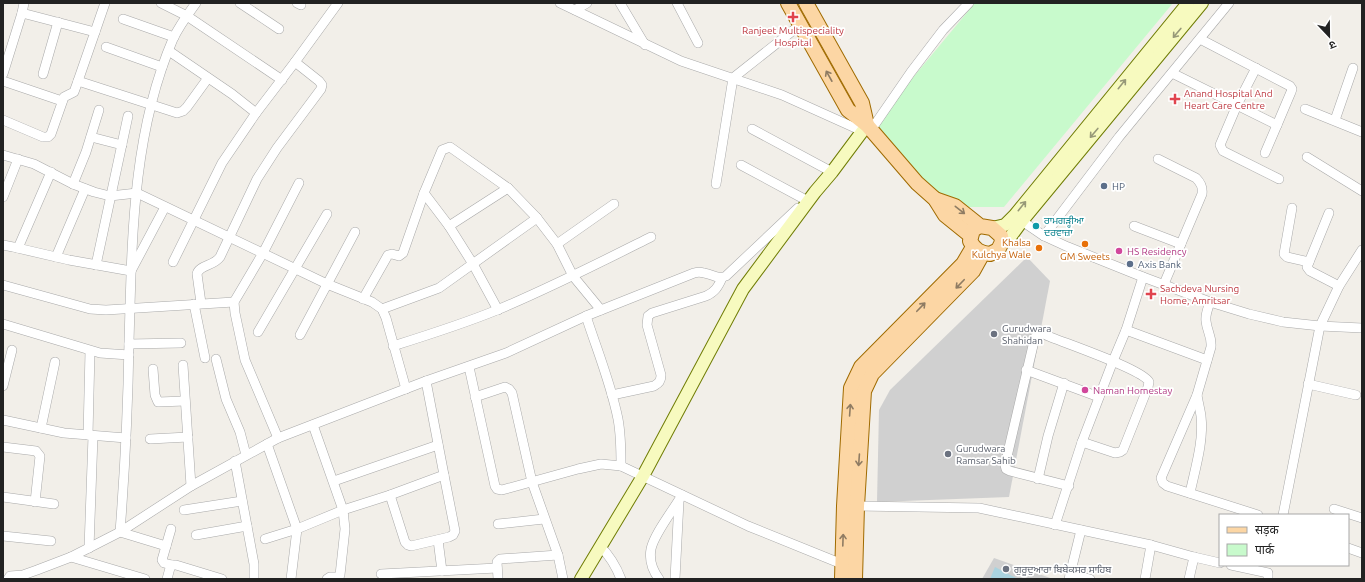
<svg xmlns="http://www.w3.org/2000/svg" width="1365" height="582" font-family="Ubuntu,'Noto Sans Devanagari','Noto Sans Gurmukhi',sans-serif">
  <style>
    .religious { fill: #d0d0d0 }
    .park { fill: #c8facc }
    .water { fill: #aad3df }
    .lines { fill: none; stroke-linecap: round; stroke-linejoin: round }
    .street-casing { stroke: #a9a9a9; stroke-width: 10 }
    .secondary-casing { stroke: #707d05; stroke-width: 14 }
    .primary-casing { stroke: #a06b00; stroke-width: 16 }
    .street { stroke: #fff; stroke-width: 9 }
    .secondary { stroke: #f7fabf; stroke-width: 12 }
    .primary { stroke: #fcd6a4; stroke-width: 14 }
    .oneway { stroke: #979978 }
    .oneway2 { stroke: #8f7c63 }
    .health-dot { fill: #e0444e; stroke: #fff; stroke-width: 1.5 }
    .service-dot { fill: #5c6f8a; stroke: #fff; stroke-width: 1.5 }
    .culture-dot { fill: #0f9aa8; stroke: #fff; stroke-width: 1.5 }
    .food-dot { fill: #e8710a; stroke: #fff; stroke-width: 1.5 }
    .hotel-dot { fill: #d1479c; stroke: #fff; stroke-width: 1.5 }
    .worship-dot { fill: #6b7280; stroke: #fff; stroke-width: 1.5 }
    .labels { text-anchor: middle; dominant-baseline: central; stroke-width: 3.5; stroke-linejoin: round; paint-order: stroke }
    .health-label { font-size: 10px; fill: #be3a42; stroke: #fff; text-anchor: start }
    .service-label { font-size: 10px; fill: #4e5e75; stroke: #fff; text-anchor: start }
    .culture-label { font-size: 10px; fill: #0d838f; stroke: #fff; text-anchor: start }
    .food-label { font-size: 10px; fill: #c56008; stroke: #fff; text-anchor: end }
    .hotel-label { font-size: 10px; fill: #b23c85; stroke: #fff; text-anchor: start }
    .worship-label { font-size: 10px; fill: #5b616d; stroke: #fff; text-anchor: start }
  </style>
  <rect width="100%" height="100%" fill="#f2efe9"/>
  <g class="religious">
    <polygon points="1027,257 1050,281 1009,497 877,502 879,410 890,390"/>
    <polygon points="994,558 1053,579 982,579"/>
  </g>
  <polygon class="park" points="975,3 1173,3 1004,207 955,207 919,184 875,123"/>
  <polygon class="water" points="995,567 1018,579 990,579"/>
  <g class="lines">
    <defs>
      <g id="street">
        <polyline points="161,3 187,16 282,80"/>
        <polyline points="240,3 279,29"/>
        <polyline points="297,3 301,5"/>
        <polyline points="560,3 681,61 782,95 862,131"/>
        <polyline points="620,3 645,45"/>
        <polyline points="677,3 698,43"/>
        <polyline points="575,10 587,3"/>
        <polyline points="22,13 24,3"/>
        <polyline points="123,19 174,37"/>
        <polyline points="95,32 105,3"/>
        <polyline points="106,47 162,67"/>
        <polyline points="169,51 232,94 256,113"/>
        <polyline points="1256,68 1237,105 1220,145 1223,151 1279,179"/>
        <polyline points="1172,73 1277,125 1291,92 1292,89 1290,86 1200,39"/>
        <polyline points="3,74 22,13 95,32 78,81 177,113 183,111 187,107 208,78"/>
        <polyline points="43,74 58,22"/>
        <polyline points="3,81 62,101"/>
        <polyline points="1305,109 1362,132"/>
        <polyline points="3,120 43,137 48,137 51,134 64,97 74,92 78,81"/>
        <polyline points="1335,120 1353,68"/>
        <polyline points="752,129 832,172"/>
        <polyline points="871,130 911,72 943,30 969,3"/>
        <polyline points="91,137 122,145"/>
        <polyline points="1265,153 1277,125"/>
        <polyline points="3,155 34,164 73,184 94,192 110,196 137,193 327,284 372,302 382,309 386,318 406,389"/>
        <polyline points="1307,157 1362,191"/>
        <path d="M 1158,159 L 1196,178 C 1201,183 1203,187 1202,194 L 1164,284"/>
        <polyline points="741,165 806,200"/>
        <polyline points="73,184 86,152 99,110"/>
        <polyline points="716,184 733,78 800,25"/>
        <polyline points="3,197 18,159"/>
        <polyline points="1292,208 1284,254 1287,257 1309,262"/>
        <polyline points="1329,213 1307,267 1310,271 1339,286"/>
        <polyline points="1022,221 1044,236 1068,247 1143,277 1210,302 1249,314 1283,322 1320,326 1362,328"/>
        <polyline points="449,226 508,188"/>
        <polyline points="1134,226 1181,244"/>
        <polyline points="1044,236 1119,137 1229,3"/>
        <polyline points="557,244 614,204"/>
        <polyline points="3,245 13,247 69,260 131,271 165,207"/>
        <polyline points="18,248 51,172"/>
        <polyline points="56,257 85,189"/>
        <polyline points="173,262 222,163 256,113 295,62"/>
        <polyline points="96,265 128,116"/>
        <polyline points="3,285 90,309 106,310 234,302"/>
        <polyline points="363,299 388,255 392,254 399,256 403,253 424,193"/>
        <path d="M 1210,302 C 1208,308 1205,315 1206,321 C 1207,332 1212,336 1211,347 L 1197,395 L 1161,478 L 1163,483 L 1167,486 L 1258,515"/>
        <path d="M 201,303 L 197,274 C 199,265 214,266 220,257 L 257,179 L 277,148 L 321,89 L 322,85 L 319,81 L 295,62 L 338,3"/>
        <polyline points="194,304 205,358"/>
        <polyline points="382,309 439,288 537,218 557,244 573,276 601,310"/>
        <polyline points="498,310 473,264 449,226 424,193 442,150 450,147 508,188 537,218"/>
        <path d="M 586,316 C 597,350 611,384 618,419 C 621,435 621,450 621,466"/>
        <polyline points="3,324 100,353 129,355"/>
        <polyline points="1126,330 1207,360"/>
        <polyline points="258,332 327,214"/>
        <polyline points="300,335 355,232"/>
        <polyline points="129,344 181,343"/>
        <path d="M 393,346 C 428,335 463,324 497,310 C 550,288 601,262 651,237"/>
        <polyline points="216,359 226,399 240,432 246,455"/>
        <polyline points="183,365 191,486"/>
        <polyline points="469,367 495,486 497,489 502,490 578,469 601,464 621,466 748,526 842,564"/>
        <polyline points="153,369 155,395 158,402 185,401"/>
        <polyline points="1026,370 1099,397"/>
        <polyline points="1308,384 1356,395"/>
        <polyline points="3,386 12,350"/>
        <path d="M 612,395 L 654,386 C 659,383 661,381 661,375 L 647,325 L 648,316 L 652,313 L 706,296 C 715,292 718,287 722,278"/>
        <polyline points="475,397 505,387 509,389 512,393 532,482 558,555 563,579"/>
        <polyline points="3,420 64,433 126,438"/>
        <polyline points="313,425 343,510 345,529 340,575 339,577 330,577 327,579"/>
        <polyline points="41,428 55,362"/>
        <polyline points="88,435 90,351"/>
        <polyline points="278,438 245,360 235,313 234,302 263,253 299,183"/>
        <polyline points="150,439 188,437"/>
        <polyline points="3,447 36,451 40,456 35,502"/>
        <polyline points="235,461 254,564 254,579"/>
        <polyline points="1038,479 1048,436 1064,383"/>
        <polyline points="334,481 438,445"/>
        <path d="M 1069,486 L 1010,471 L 1006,469 L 1005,465 L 1035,337 L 1039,334 L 1043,334 C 1061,342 1143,369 1149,382 L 1148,387 L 1123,450 L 1120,452 L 1115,453 L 1082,442"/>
        <path d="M 1190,493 C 1195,469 1204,441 1201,416 C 1200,409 1198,402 1197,395"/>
        <polyline points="390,495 405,542 408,545 411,546 449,537 453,535 455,531 444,475"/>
        <polyline points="3,497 54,504"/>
        <polyline points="857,506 979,508 1151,545 1194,557 1220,563"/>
        <polyline points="1334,509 1362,518"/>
        <polyline points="184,510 242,501"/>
        <polyline points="1283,515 1320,326 1339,286 1362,250"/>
        <polyline points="498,524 544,519"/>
        <polyline points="1055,525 1082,442 1113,361 1126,330 1143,277"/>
        <polyline points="171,529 162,560 164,563 172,565"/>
        <polyline points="196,535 247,526"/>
        <polyline points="3,536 51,541"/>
        <polyline points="265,539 297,529 267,444"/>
        <polyline points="438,540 442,571"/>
        <path d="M 166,546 L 120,532 C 125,468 128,405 129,342 C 132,240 132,134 173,39 C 179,26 188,14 196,3"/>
        <path d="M 600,546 C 610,556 616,566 621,579"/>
        <polyline points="89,548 93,436"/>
        <polyline points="1348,548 1362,553"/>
        <polyline points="71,557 145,579"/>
        <polyline points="1231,565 1268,573 1268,579"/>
        <polyline points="381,574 497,568"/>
        <polyline points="1070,574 1090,579"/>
        <path d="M 8,579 L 10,576 L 23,575 L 37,570 L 71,557 L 120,532 L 191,486 L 278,438 L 426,381 L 506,353 L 586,316 L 694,273 C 697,272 701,272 704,273 C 713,274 717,280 726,276 L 798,208"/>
        <polyline points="167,579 170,568 172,565 176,565 222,579"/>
        <polyline points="291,579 297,529 343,510 390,495 444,475 426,381"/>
        <polyline points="498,579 497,562 500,559 558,555"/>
        <path d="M 659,579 C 653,571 649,560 651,549 C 654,534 674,509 682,495"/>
        <polyline points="675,579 679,501"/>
        <polyline points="1069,579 1081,530"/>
        <polyline points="1145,579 1151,545"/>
        <polyline points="1189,579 1194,557"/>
      </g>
      <g id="secondary">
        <polyline points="992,228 1005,225 1015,215 1188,3"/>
        <polyline points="1002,242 1011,236 1022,221 1202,3"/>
        <polyline points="581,579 643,476 743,289 815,192 832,172 867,125"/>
      </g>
      <g id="primary">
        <polyline points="788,3 848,110 867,125 917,183 935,199 945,215 971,236"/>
        <polyline points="806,3 862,103 867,125"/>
        <path d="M 935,199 L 955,206 L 980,226 L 992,228 L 1001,236 L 1002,242 L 998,250 L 990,254 C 980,253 975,250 970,241 L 973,230 L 980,226"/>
        <polyline points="842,579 844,506 851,388 861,367 963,264 973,247"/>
        <polyline points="855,579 857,506 864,391 872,374 973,271 983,253"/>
      </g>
    </defs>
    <use href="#street" class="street-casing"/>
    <use href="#secondary" class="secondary-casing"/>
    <use href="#primary" class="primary-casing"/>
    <use href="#street" class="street"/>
    <use href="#secondary" class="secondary"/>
    <use href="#primary" class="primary"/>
  </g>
  <defs><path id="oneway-shaft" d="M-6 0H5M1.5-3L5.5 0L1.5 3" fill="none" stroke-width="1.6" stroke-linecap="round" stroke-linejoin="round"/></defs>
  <g class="oneway">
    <use href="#oneway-shaft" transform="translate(1177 33) rotate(130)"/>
    <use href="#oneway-shaft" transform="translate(1122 84) rotate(-51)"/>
    <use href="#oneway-shaft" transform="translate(1094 133) rotate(130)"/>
    <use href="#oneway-shaft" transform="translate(1022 206) rotate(-51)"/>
  </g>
  <g class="oneway2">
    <use href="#oneway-shaft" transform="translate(829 76) rotate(-119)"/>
    <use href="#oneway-shaft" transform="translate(960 210) rotate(38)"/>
    <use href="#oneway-shaft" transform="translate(960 284) rotate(134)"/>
    <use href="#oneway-shaft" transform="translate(921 307) rotate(-46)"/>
    <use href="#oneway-shaft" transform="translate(850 410) rotate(-86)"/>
    <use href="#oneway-shaft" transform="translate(859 460) rotate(94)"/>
    <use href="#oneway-shaft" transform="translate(843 540) rotate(-88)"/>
  </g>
  <g class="health-dot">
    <path d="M791 11h4v4h4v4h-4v4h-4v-4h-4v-4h4z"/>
    <path d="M1173 93h4v4h4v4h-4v4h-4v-4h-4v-4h4z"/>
    <path d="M1149 288h4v4h4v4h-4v4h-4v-4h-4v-4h4z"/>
  </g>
  <g class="service-dot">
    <circle cx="1104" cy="186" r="4"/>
    <circle cx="1130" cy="264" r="4"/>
  </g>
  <circle class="culture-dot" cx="1036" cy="226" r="4"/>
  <g class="food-dot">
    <circle cx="1085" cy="244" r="4"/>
    <circle cx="1039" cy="248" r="4"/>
  </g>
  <g class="hotel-dot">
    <circle cx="1119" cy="251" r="4"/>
    <circle cx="1085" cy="390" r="4"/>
  </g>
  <g class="worship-dot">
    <circle cx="994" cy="334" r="4"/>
    <circle cx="948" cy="454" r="4"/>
    <circle cx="1006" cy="569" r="4"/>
  </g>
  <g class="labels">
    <g class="health-label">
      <text x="793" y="30" text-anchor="middle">Ranjeet Multispeciality<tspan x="793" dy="12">Hospital</tspan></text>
      <text x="1184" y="93">Anand Hospital And<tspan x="1184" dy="12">Heart Care Centre</tspan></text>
      <text x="1160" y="288">Sachdeva Nursing<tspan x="1160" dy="12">Home, Amritsar</tspan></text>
    </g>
    <g class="service-label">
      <text x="1112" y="186">HP</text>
      <text x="1138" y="264">Axis Bank</text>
    </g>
    <g class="culture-label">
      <text x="1044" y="220">ਰਾਮਗੜ੍ਹੀਆ<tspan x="1044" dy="12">ਦਰਵਾਜ਼ਾ</tspan></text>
    </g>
    <g class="food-label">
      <text x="1031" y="242">Khalsa<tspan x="1031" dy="12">Kulchya Wale</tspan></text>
      <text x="1085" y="256" text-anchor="middle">GM Sweets</text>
    </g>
    <g class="hotel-label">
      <text x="1127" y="251">HS Residency</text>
      <text x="1093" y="390">Naman Homestay</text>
    </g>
    <g class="worship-label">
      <text x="1002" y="328">Gurudwara<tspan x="1002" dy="12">Shahidan</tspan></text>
      <text x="956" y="448">Gurudwara<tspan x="956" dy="12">Ramsar Sahib</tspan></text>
      <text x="1014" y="569">ਗੁਰੂਦੁਆਰਾ ਬਿਬੇਕਸਰ ਸਾਹਿਬ</text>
    </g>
  </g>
  <rect width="1365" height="582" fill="none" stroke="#222222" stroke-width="8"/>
  <rect x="1219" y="514" width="130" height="52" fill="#ffffff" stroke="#a7a7a7"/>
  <rect x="1227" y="527" width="20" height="6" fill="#fcd6a4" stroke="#a7a7a7"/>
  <text x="1255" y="534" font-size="12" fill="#222222">सड़क</text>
  <rect x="1227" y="544" width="20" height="12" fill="#c8facc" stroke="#a7a7a7"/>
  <text x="1255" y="554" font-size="12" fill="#222222">पार्क</text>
  <g transform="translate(1329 36) rotate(158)" stroke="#ffffff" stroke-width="3" paint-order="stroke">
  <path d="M0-3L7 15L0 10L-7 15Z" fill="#222222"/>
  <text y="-6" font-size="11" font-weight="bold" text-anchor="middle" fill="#222222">उ</text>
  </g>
</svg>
